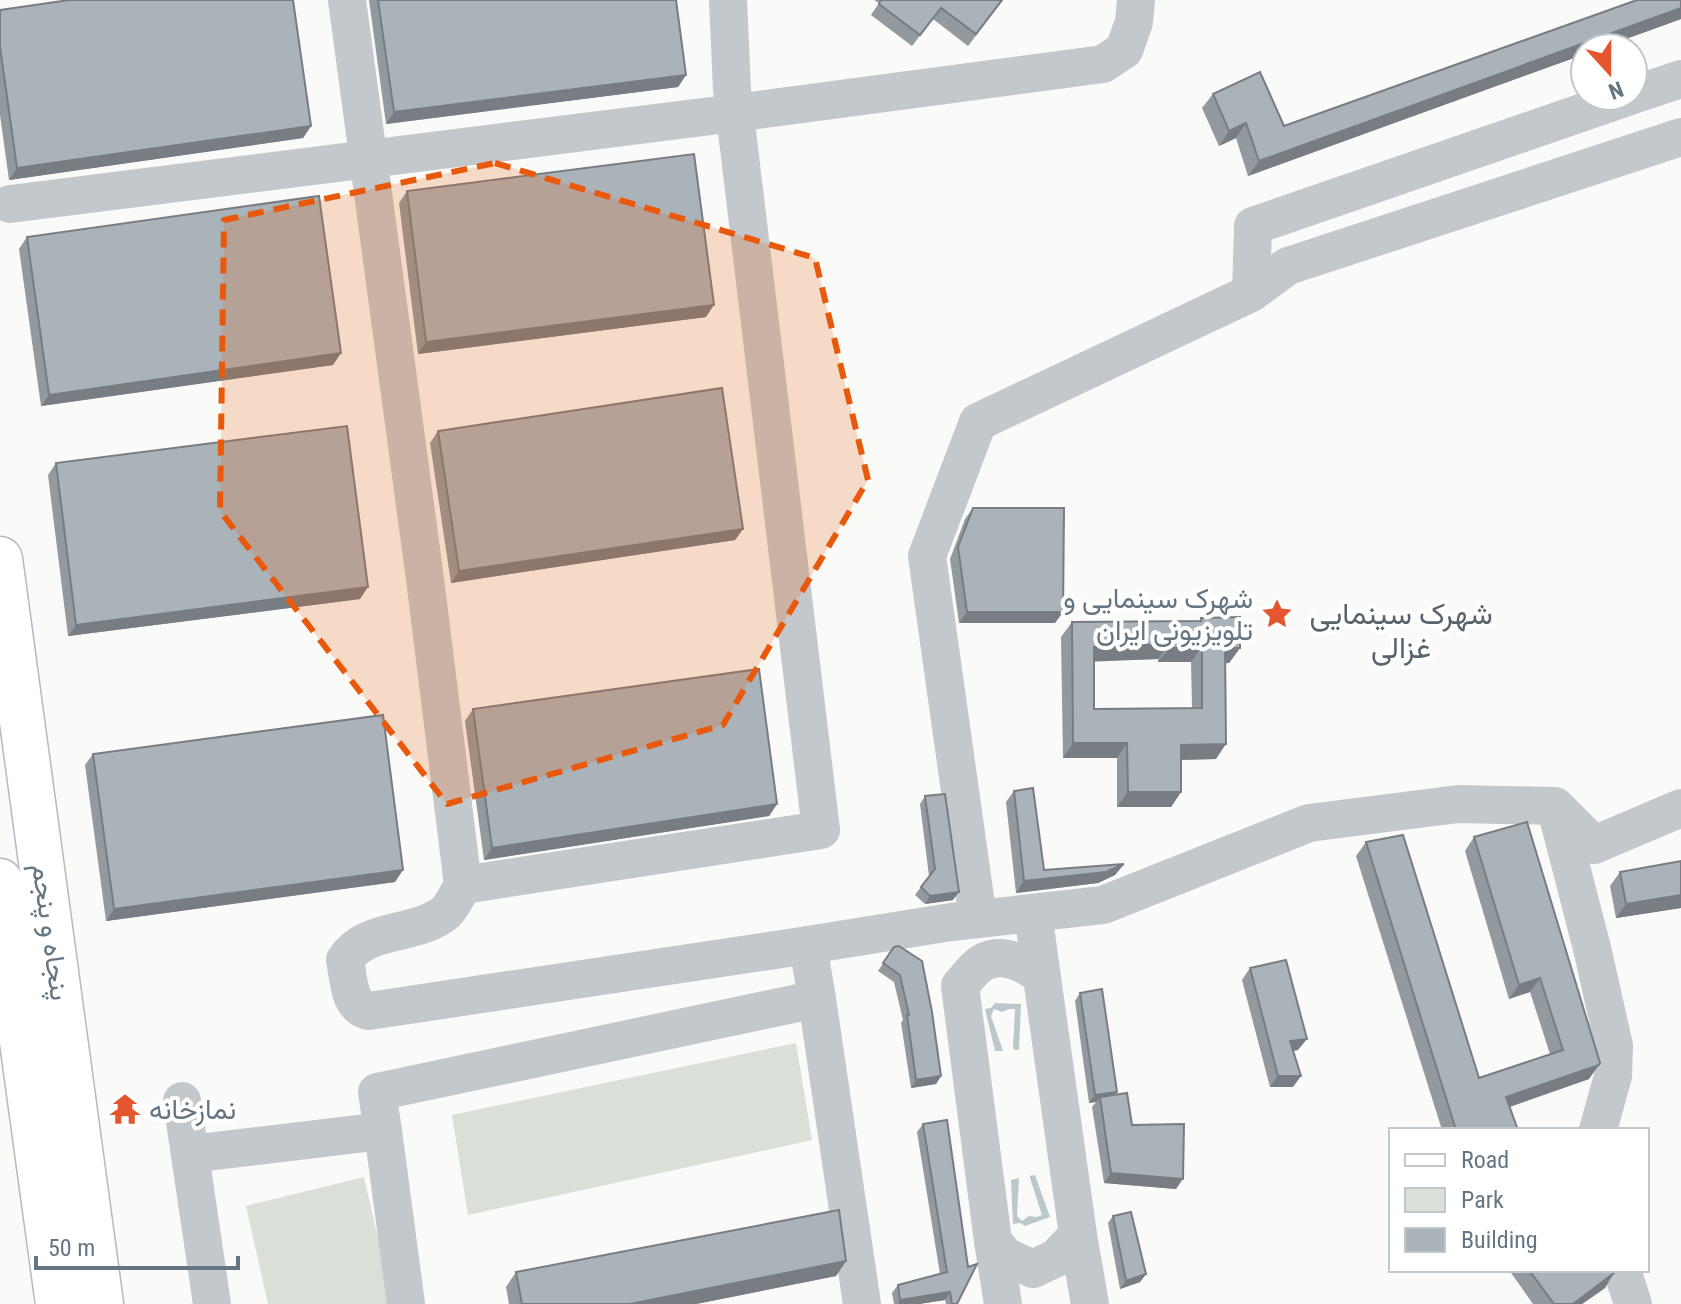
<svg xmlns="http://www.w3.org/2000/svg" width="1681" height="1304" font-family="'Roboto Condensed',Vazirmatn,sans-serif">
  <style>
    .green { fill: #dadfd7 }
    .water { fill: #bbc7cb }
    .lines { fill: none; stroke-linecap: round; stroke-linejoin: round }
    .major-casing { stroke: #b5babe; stroke-width: 47 }
    .minor { stroke: #c3c8cc; stroke-width: 38 }
    .major { stroke: #fff; stroke-width: 44 }
    .wall { fill: #929a9f; fill-rule: evenodd }
    .shaded-wall { fill: #777d82 }
    .building { fill: #aab3b9; stroke: #777d82; stroke-width: 2; fill-rule: evenodd }
    .marked { fill: #e8590c; fill-opacity: 0.2; stroke: #e8590c; stroke-width: 6; stroke-dasharray: 16 10; stroke-linejoin: round }
    .labels { text-anchor: middle; dominant-baseline: central; stroke-width: 8; stroke-linejoin: round; paint-order: stroke }
    .poi-label { font-size: 28px; fill: #657683; stroke: #fff; text-anchor: end }
    .street-label { font-size: 28px; fill: #657683; stroke: #fff }
    .neighbourhood-label { font-size: 30px; fill: #57646e; stroke: #fff }
  </style>
  <rect width="100%" height="100%" fill="#fafaf8"/>
  <g class="green">
    <polygon points="796,1043 812,1140 468,1215 452,1115"/>
    <polygon points="364,1177 393,1304 268,1304 246,1206"/>
  </g>
  <g class="water">
    <polygon points="995,1003 1021,1004 1019,1050 1015,1050 1013,1048 1015,1009 1009,1009 1002,1012 994,1009 991,1016 1003,1051 995,1051 985,1009 991,1008"/>
    <polygon points="1035,1175 1050,1217 1025,1226 1020,1223 1013,1224 1011,1180 1019,1178 1017,1216 1022,1221 1029,1216 1037,1217 1042,1215 1030,1178 1030,1176"/>
  </g>
  <g class="lines">
    <defs>
      <g id="major">
        <polyline points="0,559 101,1304"/>
        <polyline points="0,881 58,1304"/>
      </g>
    </defs>
    <use href="#major" class="major-casing"/>
    <g class="minor">
      <polyline points="347,0 425,579 463,885 821,830 732,90 728,0"/>
      <polyline points="1633,95 1681,79"/>
      <polyline points="10,204 735,113 1103,64 1124,50 1134,22 1136,0"/>
      <polyline points="1251,293 1253,226 1630,96"/>
      <polyline points="1556,809 1592,948 1614,1046 1613,1076 1598,1130"/>
      <path d="M 463,885 C 458,893 453,905 446,912 C 417,937 366,926 345,960 C 349,979 348,1007 369,1011 L 808,945"/>
      <path d="M 1033,913 L 1078,1235 L 1056,1258 L 1033,1269 L 1005,1256 L 993,1241 L 960,986 C 965,980 971,972 977,967 C 997,949 1023,962 1042,976"/>
      <polyline points="978,919 927,556 978,422 1251,293 1288,266 1681,137"/>
      <polyline points="817,999 808,945 951,922 1103,905 1309,823 1458,804 1555,806 1594,845 1681,808"/>
      <polyline points="182,1101 212,1304"/>
      <polyline points="383,1131 377,1092 817,999 862,1304"/>
      <polyline points="190,1154 383,1131 406,1304"/>
      <polyline points="1078,1235 1090,1304"/>
      <polyline points="993,1241 1003,1304"/>
      <polyline points="1622,1270 1633,1304"/>
    </g>
    <use href="#major" class="major"/>
  </g>
  <g class="wall">
    <polygon points="369,0 676,0 686,75 678,87 386,124"/>
    <polygon points="874,0 1003,0 968,46 933,19 912,46 871,15 879,3"/>
    <polygon points="1681,0 1681,19 1601,48 1585,48 1585,54 1248,176 1236,138 1219,146 1202,108 1213,94 1284,126"/>
    <polygon points="0,10 311,126 303,138 9,180 0,115"/>
    <polygon points="407,191 706,317 418,354 399,203"/>
    <polygon points="27,237 333,365 41,406 19,249"/>
    <polygon points="438,431 743,529 735,540 451,583 430,443"/>
    <polygon points="56,463 360,599 68,636 48,475"/>
    <polygon points="973,508 1063,612 1055,623 959,623 950,559 965,519"/>
    <path d="M 1201,618 L 1240,648 L 1229,663 L 1225,663 L 1216,759 L 1181,760 L 1181,792 L 1171,807 L 1117,807 L 1117,758 L 1063,758 L 1061,637 L 1072,622 L 1199,621 ZM 1158,659 L 1158,662 L 1191,662 L 1192,708 L 1094,709 L 1094,661 Z"/>
    <polygon points="473,709 777,804 769,816 484,860 465,721"/>
    <polygon points="93,754 395,882 106,921 85,765"/>
    <polygon points="1014,791 1044,870 1124,864 1115,875 1098,883 1016,893 1006,802"/>
    <polygon points="925,796 953,900 925,904 915,895 929,876 920,804"/>
    <polygon points="1474,837 1589,1079 1510,1107 1518,1130 1442,1130 1356,856 1366,842 1479,1078 1550,1054 1530,992 1509,999 1465,851"/>
    <polygon points="1681,861 1681,908 1616,918 1610,886 1620,872"/>
    <polygon points="894,947 941,1076 936,1084 911,1088 901,1023 903,1020 894,982 878,971"/>
    <polygon points="1250,968 1298,1050 1293,1051 1293,1087 1270,1087 1242,980"/>
    <polygon points="1080,993 1115,1095 1132,1125 1176,1189 1104,1183 1092,1107 1096,1102 1089,1103 1075,1001"/>
    <polygon points="923,1124 957,1304 946,1304 945,1300 919,1304 894,1304 892,1293 898,1285 940,1274 917,1132"/>
    <polygon points="1113,1216 1146,1274 1140,1282 1120,1289 1108,1223"/>
    <polygon points="846,1261 836,1276 696,1304 509,1304 506,1287 516,1272"/>
    <polygon points="1509,1270 1613,1270 1605,1288 1582,1304 1533,1304"/>
  </g>
  <g class="shaded-wall">
    <polygon points="1681,8 1681,19 1601,48 1585,48 1585,54 1248,176 1259,161"/>
    <polygon points="686,75 678,87 386,124 394,112"/>
    <polygon points="1246,123 1236,138 1219,146 1229,131"/>
    <polygon points="311,126 303,138 9,180 17,168"/>
    <polygon points="714,305 706,317 418,354 426,342"/>
    <polygon points="341,353 333,365 41,406 49,395"/>
    <polygon points="743,529 735,540 451,583 459,571"/>
    <polygon points="368,587 360,599 68,636 76,625"/>
    <polygon points="967,612 1063,612 1055,623 959,623"/>
    <polygon points="1169,644 1158,659 1083,662 1094,647"/>
    <polygon points="1202,647 1191,662 1158,662 1169,648"/>
    <polygon points="1225,648 1240,648 1229,663 1215,663"/>
    <polygon points="1073,743 1127,743 1117,758 1063,758"/>
    <polygon points="1226,744 1216,759 1170,760 1181,745"/>
    <polygon points="1128,792 1181,792 1171,807 1117,807"/>
    <polygon points="777,804 769,816 484,860 492,848"/>
    <polygon points="1124,864 1115,875 1098,883 1016,893 1024,881"/>
    <polygon points="403,870 395,882 106,921 114,909"/>
    <polygon points="959,892 953,900 925,904 930,896"/>
    <polygon points="1681,895 1681,908 1616,918 1626,904"/>
    <polygon points="1540,978 1530,992 1509,999 1519,985"/>
    <polygon points="1307,1039 1298,1050 1282,1052 1290,1041"/>
    <polygon points="1599,1065 1589,1079 1497,1111 1506,1097"/>
    <polygon points="941,1076 936,1084 911,1088 916,1080"/>
    <polygon points="1278,1076 1301,1076 1293,1087 1270,1087"/>
    <polygon points="1117,1092 1111,1100 1100,1097 1096,1102 1089,1103 1095,1095"/>
    <polygon points="1111,1173 1183,1179 1176,1189 1104,1183"/>
    <polygon points="846,1261 836,1276 696,1304 630,1304"/>
    <polygon points="1614,1273 1605,1288 1582,1304 1573,1304"/>
    <polygon points="1146,1274 1140,1282 1120,1289 1126,1281"/>
    <polygon points="950,1292 945,1300 919,1304 898,1304 900,1300"/>
  </g>
  <g class="building">
    <polygon points="69,0 293,0 311,126 17,168 0,47 0,10"/>
    <polygon points="378,0 676,0 686,75 394,112"/>
    <polygon points="881,0 1002,0 976,34 941,8 920,35 879,4"/>
    <polygon points="1637,0 1681,0 1681,8 1259,161 1246,123 1229,131 1213,94 1260,72 1284,126"/>
    <polygon points="694,154 714,305 426,342 407,191"/>
    <polygon points="319,196 341,353 49,395 27,237"/>
    <polygon points="722,388 743,529 459,571 438,431"/>
    <polygon points="347,426 368,587 76,625 56,463"/>
    <polygon points="973,508 1064,508 1063,612 967,612 958,547"/>
    <path d="M 1240,617 L 1240,648 L 1225,648 L 1226,744 L 1181,745 L 1181,792 L 1128,792 L 1127,743 L 1073,743 L 1072,622 L 1201,621 L 1201,618 ZM 1169,644 L 1169,648 L 1202,647 L 1202,708 L 1094,709 L 1094,647 Z"/>
    <polygon points="759,669 777,804 492,848 473,709"/>
    <polygon points="383,715 403,870 114,909 93,754"/>
    <polygon points="1033,788 1044,870 1124,864 1106,872 1024,881 1014,791"/>
    <polygon points="945,794 959,892 930,896 921,887 935,869 925,796"/>
    <polygon points="1527,822 1600,1063 1599,1065 1506,1097 1518,1130 1455,1130 1456,1130 1366,842 1403,835 1479,1078 1563,1050 1540,978 1519,985 1474,837"/>
    <polygon points="1681,861 1681,895 1626,904 1620,872"/>
    <polygon points="899,946 922,961 932,1012 941,1076 916,1080 907,1015 909,1015 900,975 883,963 894,947"/>
    <polygon points="1286,960 1307,1039 1290,1041 1301,1076 1278,1076 1250,968"/>
    <polygon points="1102,989 1117,1092 1095,1095 1080,993"/>
    <polygon points="1127,1093 1132,1125 1184,1124 1183,1179 1111,1173 1100,1097"/>
    <polygon points="947,1120 968,1267 977,1264 957,1304 952,1304 950,1292 900,1300 898,1285 947,1272 923,1124"/>
    <polygon points="839,1210 846,1261 630,1304 522,1304 516,1272"/>
    <polygon points="1131,1212 1146,1274 1126,1281 1113,1216"/>
    <polygon points="1529,1270 1613,1270 1614,1273 1573,1304 1554,1304"/>
  </g>
  <path class="marked" d="M 495,163 L 815,258 L 868,480 L 723,725 L 447,804 L 220,511 L 224,220 Z"/>
  <defs>
    <symbol id="sight-bare" viewBox="-9 -9 18 18"><path d="M0-6L1.8-2.2L6-1.7L2.9 1.2L3.7 5.4L0 3.3L-3.7 5.4L-2.9 1.2L-6-1.7L-1.8-2.2Z" fill="#e4572e" stroke="#fff" stroke-width="2.5" paint-order="stroke"/></symbol>
    <symbol id="temple-bare" viewBox="-9 -9 18 18"><path d="M0-6L5-2H3V0L6.5 2.5H4V6H1.5V3h-3V6H-4V2.5H-6.5L-3 0V-2H-5Z" fill="#e4572e" stroke="#fff" stroke-width="2.5" paint-order="stroke"/></symbol>
  </defs>
  <g fill-rule="evenodd">
    <use href="#sight-bare" x="1255" y="592" width="44" height="44"/>
    <use href="#temple-bare" x="103" y="1087" width="44" height="44"/>
  </g>
  <g class="labels">
    <g class="poi-label">
      <text x="1253" y="598">شهرک سینمایی و<tspan x="1253" dy="32">تلویزیونی ایران</tspan></text>
      <text x="149" y="1109" text-anchor="start">نمازخانه</text>
    </g>
    <g class="street-label">
      <text transform="translate(51 932) rotate(82)">پنجاه و پنجم</text>
    </g>
    <g class="neighbourhood-label">
      <text x="1401" y="613">شهرک سینمایی<tspan x="1401" dy="34">غزالی</tspan></text>
    </g>
  </g>
  <rect x="1389" y="1128" width="260" height="144" fill="#ffffff" stroke="#c1c8cd" stroke-width="2"/>
  <rect x="1405" y="1154" width="40" height="12" fill="#ffffff" stroke="#c1c8cd" stroke-width="2"/>
  <text x="1461" y="1168" font-size="24" fill="#657683">Road</text>
  <rect x="1405" y="1188" width="40" height="24" fill="#dadfd7" stroke="#c1c8cd" stroke-width="2"/>
  <text x="1461" y="1208" font-size="24" fill="#657683">Park</text>
  <rect x="1405" y="1228" width="40" height="24" fill="#aab3b9" stroke="#c1c8cd" stroke-width="2"/>
  <text x="1461" y="1248" font-size="24" fill="#657683">Building</text>
  <g transform="translate(1609 72) rotate(159)"><circle r="38" fill="#ffffff" stroke="#c1c8cd" stroke-width="2"/>
  <path d="M0-6L14 30L0 20L-14 30Z" fill="#e4572e"/>
  <text y="-12" font-size="22" font-weight="bold" text-anchor="middle" fill="#657683">N</text>
  </g>
  <path d="M36 1256v12h202v-12" fill="none" stroke="#657683" stroke-width="4"/>
  <text x="48" y="1256" font-size="24" fill="#657683" stroke="#ffffff" stroke-width="6" paint-order="stroke">50 m</text>
</svg>
